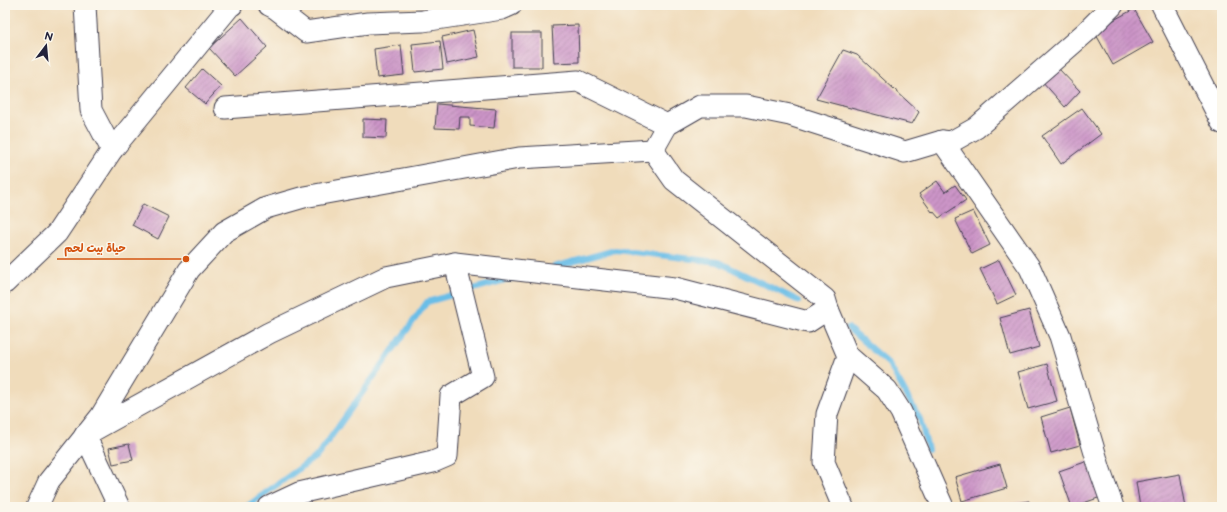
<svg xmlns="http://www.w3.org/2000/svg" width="1227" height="512" font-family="'Balsamiq Sans','Playpen Sans Arabic',sans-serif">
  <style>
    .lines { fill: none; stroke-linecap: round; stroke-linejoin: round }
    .stream { stroke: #6bbee7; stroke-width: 6 }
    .building { fill: url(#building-hatch) }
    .minor-casing { stroke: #413e4e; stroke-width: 23 }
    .minor { stroke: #fff; stroke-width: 21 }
    .leader { fill: none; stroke: #d45411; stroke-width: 1.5 }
    .callout-dot { fill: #d45411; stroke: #fbf7ec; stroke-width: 1.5 }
    .callout-label { font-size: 11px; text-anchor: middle; font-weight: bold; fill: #d45411; stroke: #fbf7ec; stroke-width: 3; stroke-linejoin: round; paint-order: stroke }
  </style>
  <defs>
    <pattern id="building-hatch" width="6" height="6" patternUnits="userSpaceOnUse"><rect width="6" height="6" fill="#cc94c7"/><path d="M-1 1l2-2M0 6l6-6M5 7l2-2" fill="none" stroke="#a578a3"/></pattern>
  </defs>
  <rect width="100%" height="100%" fill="#fbf7ec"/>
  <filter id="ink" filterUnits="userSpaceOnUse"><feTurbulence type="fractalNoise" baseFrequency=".025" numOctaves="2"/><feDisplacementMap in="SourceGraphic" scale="8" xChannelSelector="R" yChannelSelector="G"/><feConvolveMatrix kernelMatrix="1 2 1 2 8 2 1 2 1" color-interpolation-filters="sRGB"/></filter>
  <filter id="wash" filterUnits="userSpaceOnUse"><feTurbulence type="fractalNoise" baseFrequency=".012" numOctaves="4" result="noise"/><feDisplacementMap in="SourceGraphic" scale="16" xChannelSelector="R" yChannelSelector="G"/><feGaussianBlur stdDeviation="0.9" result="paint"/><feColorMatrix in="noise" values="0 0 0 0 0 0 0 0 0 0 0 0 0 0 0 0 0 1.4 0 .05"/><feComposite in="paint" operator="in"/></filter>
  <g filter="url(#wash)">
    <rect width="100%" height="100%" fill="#f0dcbb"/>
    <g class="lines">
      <g class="stream">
        <polyline points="554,267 615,250 718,262 799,301"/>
        <polyline points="848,328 889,364 920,419 928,449"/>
        <polyline points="246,507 318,455 427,302 516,277"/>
      </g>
    </g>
    <g id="blocks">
      <g class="building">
        <polygon points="1134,9 1153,42 1113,65 1094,31"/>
        <polygon points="242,18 267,47 235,76 209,48"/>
        <polygon points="578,25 579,62 554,63 552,26"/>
        <polygon points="473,30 479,57 447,64 442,37"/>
        <rect x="512" y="33" width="30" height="34"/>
        <polygon points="440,41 443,69 415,72 412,44"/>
        <polygon points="401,45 404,75 377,78 374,49"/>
        <polygon points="843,50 857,55 919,112 912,124 816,99"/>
        <polygon points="1057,67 1080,91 1065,107 1042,81"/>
        <polygon points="202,69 221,86 205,104 186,88"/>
        <polygon points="437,104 496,109 494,128 470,126 470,117 460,117 459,129 435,128"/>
        <polygon points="1082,108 1101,134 1061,164 1042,136"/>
        <polygon points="363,119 387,120 386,138 363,137"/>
        <polygon points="937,181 945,192 955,185 966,200 939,218 933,211 932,212 919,194"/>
        <polygon points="143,204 169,217 158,239 132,225"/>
        <polygon points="973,211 990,245 972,254 955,219"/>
        <polygon points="999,260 1016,295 997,304 980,269"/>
        <polygon points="1029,310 1039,347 1010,355 1000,318"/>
        <polygon points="1047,364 1057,401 1028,409 1018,372"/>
        <polygon points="1070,408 1080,445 1051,453 1041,417"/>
        <polygon points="129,444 133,460 113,464 109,448"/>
        <polygon points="1088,461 1101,497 1072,507 1059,471"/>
        <polygon points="1000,464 1007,488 962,501 955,477"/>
        <polygon points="1180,474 1186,507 1140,507 1136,482"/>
        <polygon points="1029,501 1031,507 997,507 997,506"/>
      </g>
    </g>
  </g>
  <g filter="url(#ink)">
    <use href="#blocks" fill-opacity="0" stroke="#413e4e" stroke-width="1"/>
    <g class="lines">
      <defs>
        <g id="minor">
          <polyline points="85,5 91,110 112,150"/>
          <polyline points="269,5 275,8 306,32 368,23 423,21 502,9 511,5"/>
          <polyline points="1162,5 1222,123"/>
          <polyline points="225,108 578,81 667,125"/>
          <polyline points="942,141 1030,268 1060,336 1100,470 1113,507"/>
          <polyline points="653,150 667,125 700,106 746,106 790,115 905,152 942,141 951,142 976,128 1086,32 1113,5"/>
          <polyline points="653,150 674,180 825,299 828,309 848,356 827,414 824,462 843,507"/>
          <polyline points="5,283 57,233 112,150 230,6 232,5"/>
          <polyline points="848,356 887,390 901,412 943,507"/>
          <polyline points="37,507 49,481 101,416 189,270 224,232 266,208 304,197 519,158 653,150"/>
          <polyline points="119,507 85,435 269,333 386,277 455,263 675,288 808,322 828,309"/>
          <polyline points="269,507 299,493 433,462 447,456 451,396 483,377 455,263"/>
        </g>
      </defs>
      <use href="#minor" class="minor-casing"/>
      <use href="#minor" class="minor"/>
    </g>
  </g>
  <path class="leader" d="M186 259L134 259H57"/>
  <circle class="callout-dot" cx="186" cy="259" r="4"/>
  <g class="callout-label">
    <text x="95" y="252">حياة بيت لحم</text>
  </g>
  <rect width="1227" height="512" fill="none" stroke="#fbf7ec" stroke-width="20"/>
  <g transform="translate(46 46) rotate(16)" stroke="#fbf7ec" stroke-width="3" paint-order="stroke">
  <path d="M0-3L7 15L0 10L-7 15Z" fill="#22223b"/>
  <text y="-6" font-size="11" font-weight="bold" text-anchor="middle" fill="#22223b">N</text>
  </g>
</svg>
